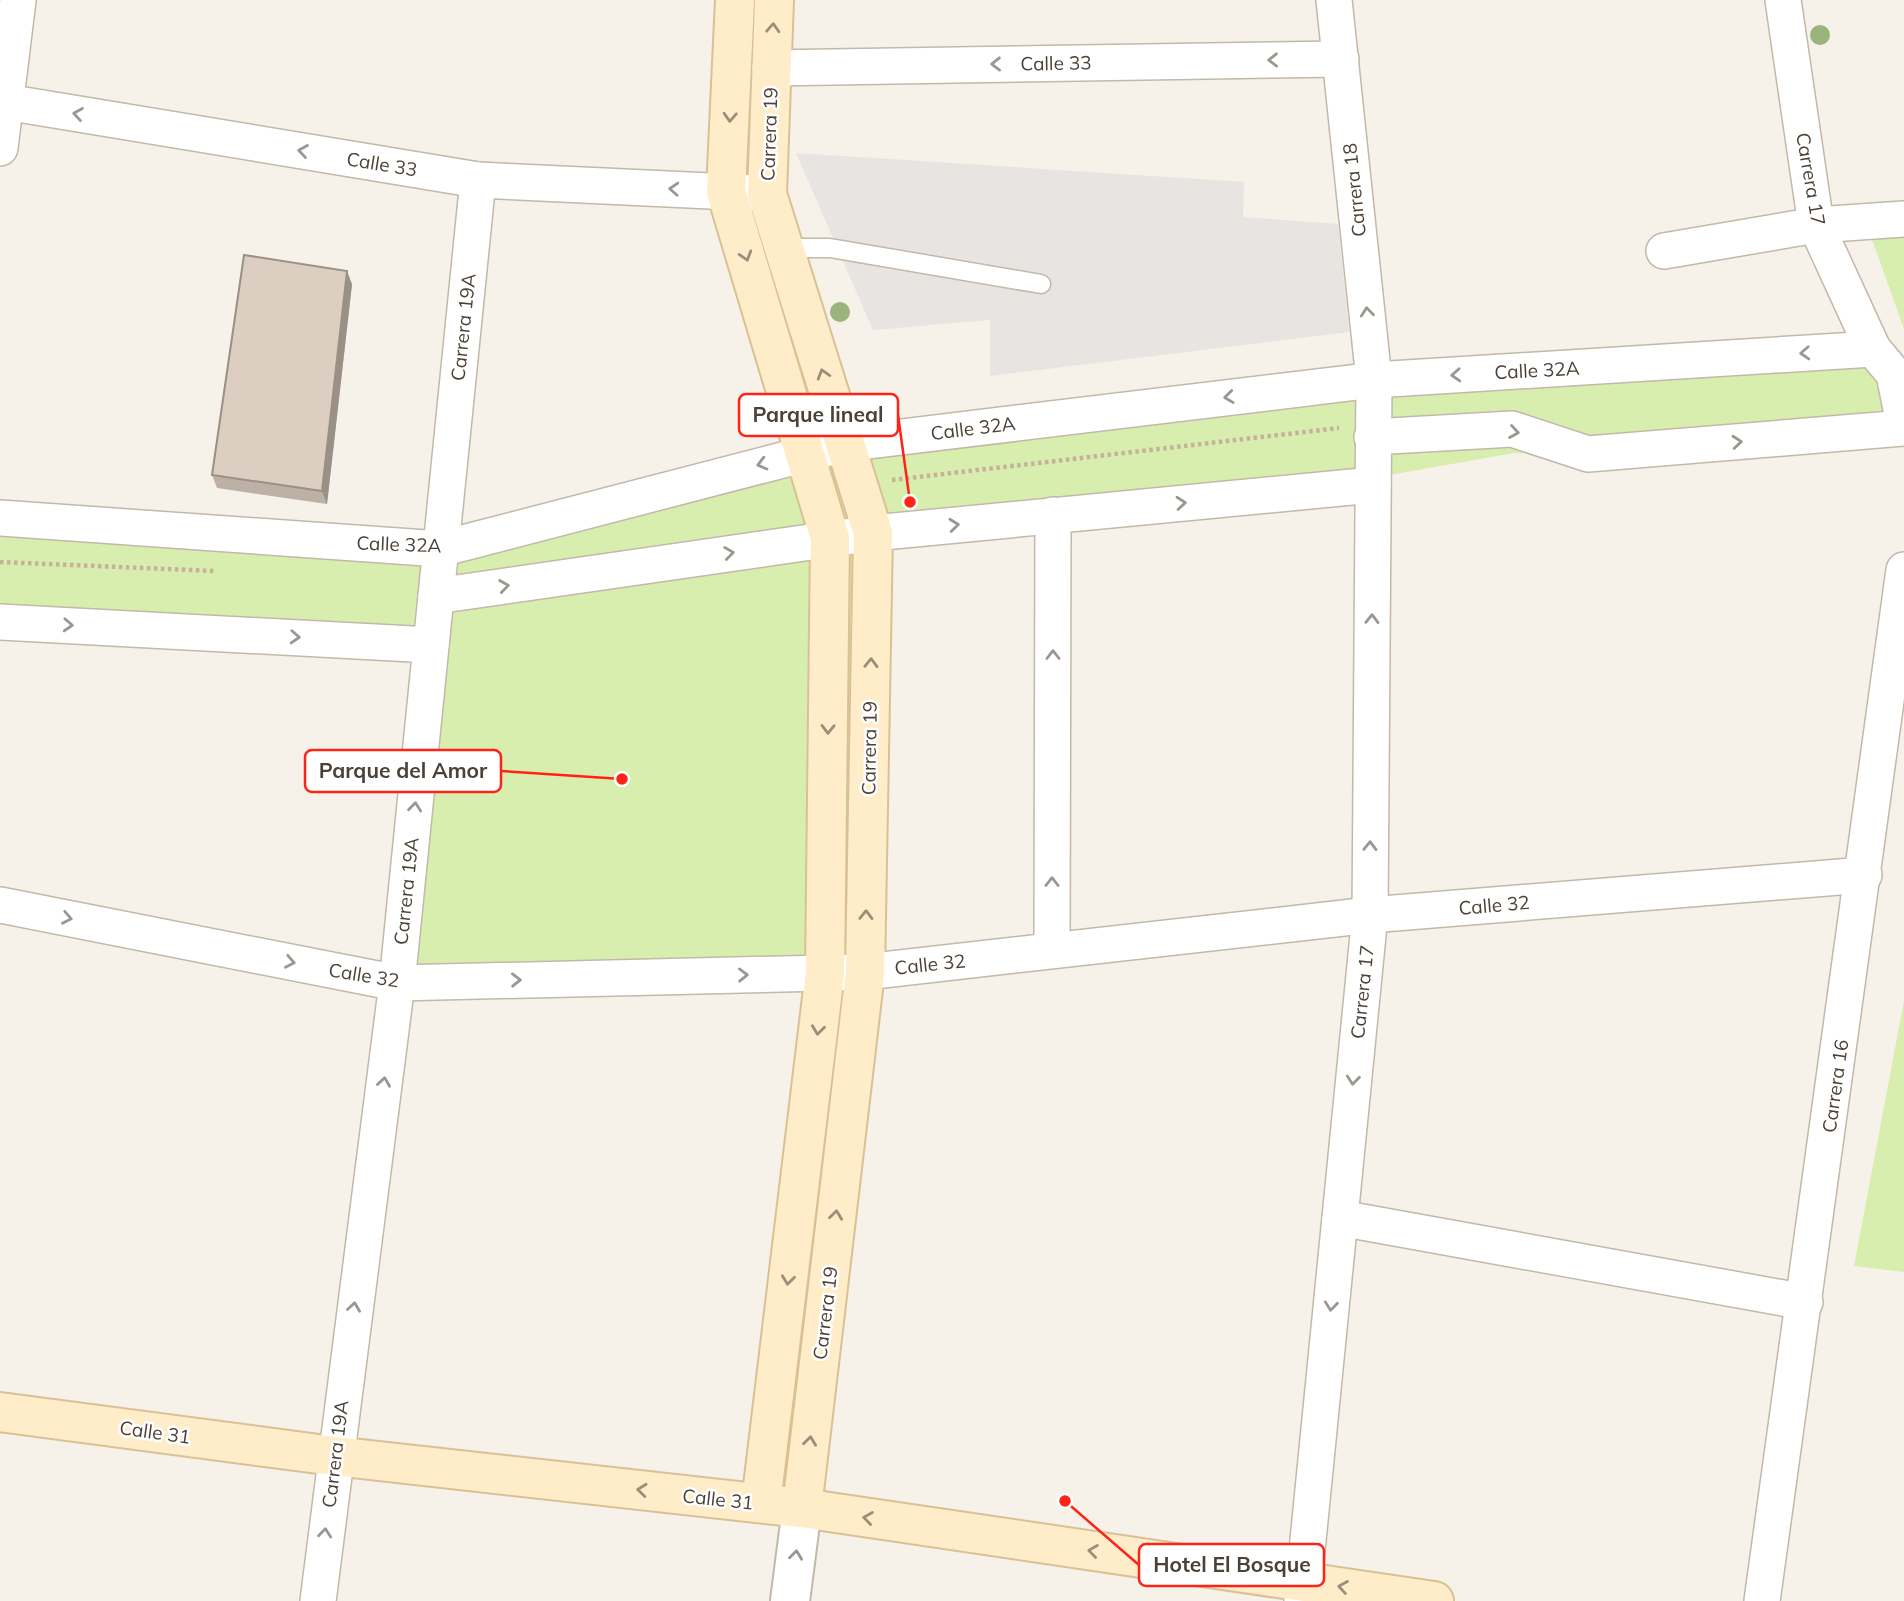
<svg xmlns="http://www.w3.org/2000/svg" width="1904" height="1601" font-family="Mulish,sans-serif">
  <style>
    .green { fill: #d8eeae }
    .parking { fill: #e7e4e1 }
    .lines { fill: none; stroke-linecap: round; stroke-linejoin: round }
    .service-casing { stroke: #c3b8aa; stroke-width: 21 }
    .minor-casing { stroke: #c3b8aa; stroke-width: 38 }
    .tertiary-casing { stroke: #c3b8aa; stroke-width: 42 }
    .secondary-casing { stroke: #dac195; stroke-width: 42 }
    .path { stroke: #c6b29a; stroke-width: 4.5; stroke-dasharray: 3.5 3.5; stroke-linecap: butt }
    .service { stroke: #fff; stroke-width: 18 }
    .minor { stroke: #fff; stroke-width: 35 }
    .tertiary { stroke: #fff; stroke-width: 38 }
    .secondary { stroke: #ffedca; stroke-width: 38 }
    .tree { fill: #9bb47c }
    .wall { fill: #bdb1a5 }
    .shaded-wall { fill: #9a9086 }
    .building { fill: #dccec0; stroke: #9a9086; stroke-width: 2 }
    .oneway { stroke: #9c8e79 }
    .oneway2 { stroke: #9c9690 }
    .labels { text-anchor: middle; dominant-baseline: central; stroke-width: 5; stroke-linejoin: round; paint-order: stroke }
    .street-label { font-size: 19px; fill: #4b4136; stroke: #fff }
    .leader { fill: none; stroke: #ff2217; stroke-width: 2.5 }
    .callout-dot { fill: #ff2217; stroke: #fff; stroke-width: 2.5 }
    .callout { fill: #fff; stroke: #ff2217; stroke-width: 2.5 }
    .callout-label { font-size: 21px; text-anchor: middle; font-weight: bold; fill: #4b4136 }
  </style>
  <rect width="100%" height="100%" fill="#f6f1e9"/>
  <g class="green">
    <polygon points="1904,225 1904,329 1868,228"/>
    <polygon points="1873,349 1904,424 1588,454 1514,453 1384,476 866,545 862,966 831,968 836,538 436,596 431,645 0,622 0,518 440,549 806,452"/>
    <polygon points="817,549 814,955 408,973 446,604"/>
    <polygon points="1904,1001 1904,1272 1854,1266"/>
  </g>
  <polygon class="parking" points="796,153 1244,182 1243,217 1338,224 1349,332 990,376 990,320 873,330"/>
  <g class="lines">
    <defs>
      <polyline id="service" points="784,248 830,248 1041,284"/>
      <g id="minor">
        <polyline points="1783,0 1816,225 1873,349 1894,374 1904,424"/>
        <polyline points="770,68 1341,59"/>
        <polyline points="0,101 478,180 753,193"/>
        <polyline points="0,148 18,0"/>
        <polyline points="1664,251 1816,225 1904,219"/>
        <polyline points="1372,437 1512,429 1588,454 1904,428"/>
        <polyline points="0,518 440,549 844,444 1374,380 1873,349"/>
        <polyline points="436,596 873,533 1373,485"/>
        <polyline points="0,622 431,645"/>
        <polyline points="0,905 397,983 865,972 1370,915 1864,875"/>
        <polyline points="1052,950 1053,515"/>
        <polyline points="1340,1218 1805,1302"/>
        <polyline points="318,1601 397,983 478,180"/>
        <polyline points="1302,1601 1370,915 1374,380 1334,0"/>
        <polyline points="1762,1601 1904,570"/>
      </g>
      <polyline id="tertiary" points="790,1601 802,1508"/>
      <g id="secondary">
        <polyline points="735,0 726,191 830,538 825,973 761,1503"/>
        <polyline points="774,0 767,194 873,533 865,972 802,1508"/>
        <polyline points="0,1412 334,1456 802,1508 1434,1601"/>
      </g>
    </defs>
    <use href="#service" class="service-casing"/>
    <use href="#minor" class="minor-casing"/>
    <use href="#tertiary" class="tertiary-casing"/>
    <use href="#secondary" class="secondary-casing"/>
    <g class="path">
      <polyline points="892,480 1339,428"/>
      <polyline points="0,562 215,571"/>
    </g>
    <use href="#service" class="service"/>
    <use href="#minor" class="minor"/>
    <use href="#tertiary" class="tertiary"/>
    <use href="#secondary" class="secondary"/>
  </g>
  <g class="tree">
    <circle cx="1820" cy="35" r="10"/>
    <circle cx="840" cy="312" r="10"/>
  </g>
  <polygon class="wall" points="352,284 327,504 217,488 212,475"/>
  <polygon class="shaded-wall" points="347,271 352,284 327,504 322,491"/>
  <polygon class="building" points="244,255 347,271 322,491 212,475"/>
  <defs><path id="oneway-chevron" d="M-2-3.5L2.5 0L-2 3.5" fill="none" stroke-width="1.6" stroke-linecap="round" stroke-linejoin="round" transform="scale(1.75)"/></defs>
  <g class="oneway">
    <use href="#oneway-chevron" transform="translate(773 28) rotate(-87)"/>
    <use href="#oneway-chevron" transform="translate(730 117) rotate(93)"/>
    <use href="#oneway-chevron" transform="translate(746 256) rotate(73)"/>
    <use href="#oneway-chevron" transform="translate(823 374) rotate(-107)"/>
    <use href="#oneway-chevron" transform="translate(871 663) rotate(-89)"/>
    <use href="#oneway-chevron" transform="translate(828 729) rotate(91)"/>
    <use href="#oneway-chevron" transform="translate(866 915) rotate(-89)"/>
    <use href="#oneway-chevron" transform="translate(818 1030) rotate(97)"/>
    <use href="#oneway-chevron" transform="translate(836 1215) rotate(-83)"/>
    <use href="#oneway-chevron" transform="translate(788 1280) rotate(97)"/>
    <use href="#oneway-chevron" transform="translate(810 1441) rotate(-83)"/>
    <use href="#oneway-chevron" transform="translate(642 1490) rotate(-174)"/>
    <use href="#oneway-chevron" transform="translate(868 1518) rotate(-172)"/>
    <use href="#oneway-chevron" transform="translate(1093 1551) rotate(-172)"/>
    <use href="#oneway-chevron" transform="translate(1343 1587) rotate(-171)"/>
  </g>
  <g class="oneway2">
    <use href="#oneway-chevron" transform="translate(1273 60) rotate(179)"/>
    <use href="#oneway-chevron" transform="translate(996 64) rotate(179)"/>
    <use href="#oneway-chevron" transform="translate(78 114) rotate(-171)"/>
    <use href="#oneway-chevron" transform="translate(303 151) rotate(-171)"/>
    <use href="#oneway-chevron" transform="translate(674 189) rotate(-177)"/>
    <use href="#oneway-chevron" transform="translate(1367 312) rotate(-96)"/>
    <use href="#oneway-chevron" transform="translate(1805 353) rotate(177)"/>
    <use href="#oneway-chevron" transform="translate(1456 375) rotate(177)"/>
    <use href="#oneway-chevron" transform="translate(1229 397) rotate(173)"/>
    <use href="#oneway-chevron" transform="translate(1514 432) rotate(9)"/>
    <use href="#oneway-chevron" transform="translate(1737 442) rotate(-5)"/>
    <use href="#oneway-chevron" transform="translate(762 464) rotate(165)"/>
    <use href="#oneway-chevron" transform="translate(1181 503) rotate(-5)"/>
    <use href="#oneway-chevron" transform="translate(954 525) rotate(-6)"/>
    <use href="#oneway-chevron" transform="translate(729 553) rotate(-8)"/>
    <use href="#oneway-chevron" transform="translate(504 586) rotate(-8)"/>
    <use href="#oneway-chevron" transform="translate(1372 619) rotate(-89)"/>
    <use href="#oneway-chevron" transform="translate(68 625) rotate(3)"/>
    <use href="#oneway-chevron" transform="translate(295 637) rotate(3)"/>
    <use href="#oneway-chevron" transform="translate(1053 655) rotate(-90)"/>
    <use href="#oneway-chevron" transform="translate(415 807) rotate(-84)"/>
    <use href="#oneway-chevron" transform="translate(1370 846) rotate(-89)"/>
    <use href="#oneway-chevron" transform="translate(1052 882) rotate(-90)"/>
    <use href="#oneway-chevron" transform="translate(67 918) rotate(11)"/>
    <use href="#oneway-chevron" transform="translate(290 962) rotate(11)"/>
    <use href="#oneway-chevron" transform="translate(743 975) rotate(-1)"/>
    <use href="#oneway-chevron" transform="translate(516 980) rotate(-1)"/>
    <use href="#oneway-chevron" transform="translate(1353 1080) rotate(96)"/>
    <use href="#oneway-chevron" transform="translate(384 1082) rotate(-82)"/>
    <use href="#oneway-chevron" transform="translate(1331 1306) rotate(96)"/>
    <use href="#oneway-chevron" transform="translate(354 1307) rotate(-82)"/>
    <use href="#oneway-chevron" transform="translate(325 1533) rotate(-84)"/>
    <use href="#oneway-chevron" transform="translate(796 1555) rotate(-83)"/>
  </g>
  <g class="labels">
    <g class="street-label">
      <text transform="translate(1056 63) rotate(-1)">Calle 33</text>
      <text transform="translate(769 134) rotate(-88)">Carrera 19</text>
      <text transform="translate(382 164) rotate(9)">Calle 33</text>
      <text transform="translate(1811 179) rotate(80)">Carrera 17</text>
      <text transform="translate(1354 190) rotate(-96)">Carrera 18</text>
      <text transform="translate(463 327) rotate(-84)">Carrera 19A</text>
      <text transform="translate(1537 370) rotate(-3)">Calle 32A</text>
      <text transform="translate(973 428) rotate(-7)">Calle 32A</text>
      <text transform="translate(399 544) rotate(2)">Calle 32A</text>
      <text transform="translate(869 748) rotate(-89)">Carrera 19</text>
      <text transform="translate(406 891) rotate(-84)">Carrera 19A</text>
      <text transform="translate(1494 905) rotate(-5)">Calle 32</text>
      <text transform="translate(930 964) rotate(-6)">Calle 32</text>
      <text transform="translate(364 975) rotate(9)">Calle 32</text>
      <text transform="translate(1362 992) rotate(-84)">Carrera 17</text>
      <text transform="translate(1835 1086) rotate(-82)">Carrera 16</text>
      <text transform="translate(825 1313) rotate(-83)">Carrera 19</text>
      <text transform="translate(155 1432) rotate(8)">Calle 31</text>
      <text transform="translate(335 1454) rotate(-83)">Carrera 19A</text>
      <text transform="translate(718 1499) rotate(6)">Calle 31</text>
    </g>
  </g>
  <path class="leader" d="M910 502L898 415M622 779L501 771M1065 1501L1139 1565"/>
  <g class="callout-dot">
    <circle cx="910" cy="502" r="7"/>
    <circle cx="622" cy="779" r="7"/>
    <circle cx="1065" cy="1501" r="7"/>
  </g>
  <g class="callout">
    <rect x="739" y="394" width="159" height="42" rx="7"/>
    <rect x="305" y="750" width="196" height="42" rx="7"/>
    <rect x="1139" y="1544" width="185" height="42" rx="7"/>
  </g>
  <g class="callout-label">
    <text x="818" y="422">Parque lineal</text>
    <text x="403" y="778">Parque del Amor</text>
    <text x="1232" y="1572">Hotel El Bosque</text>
  </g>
</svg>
